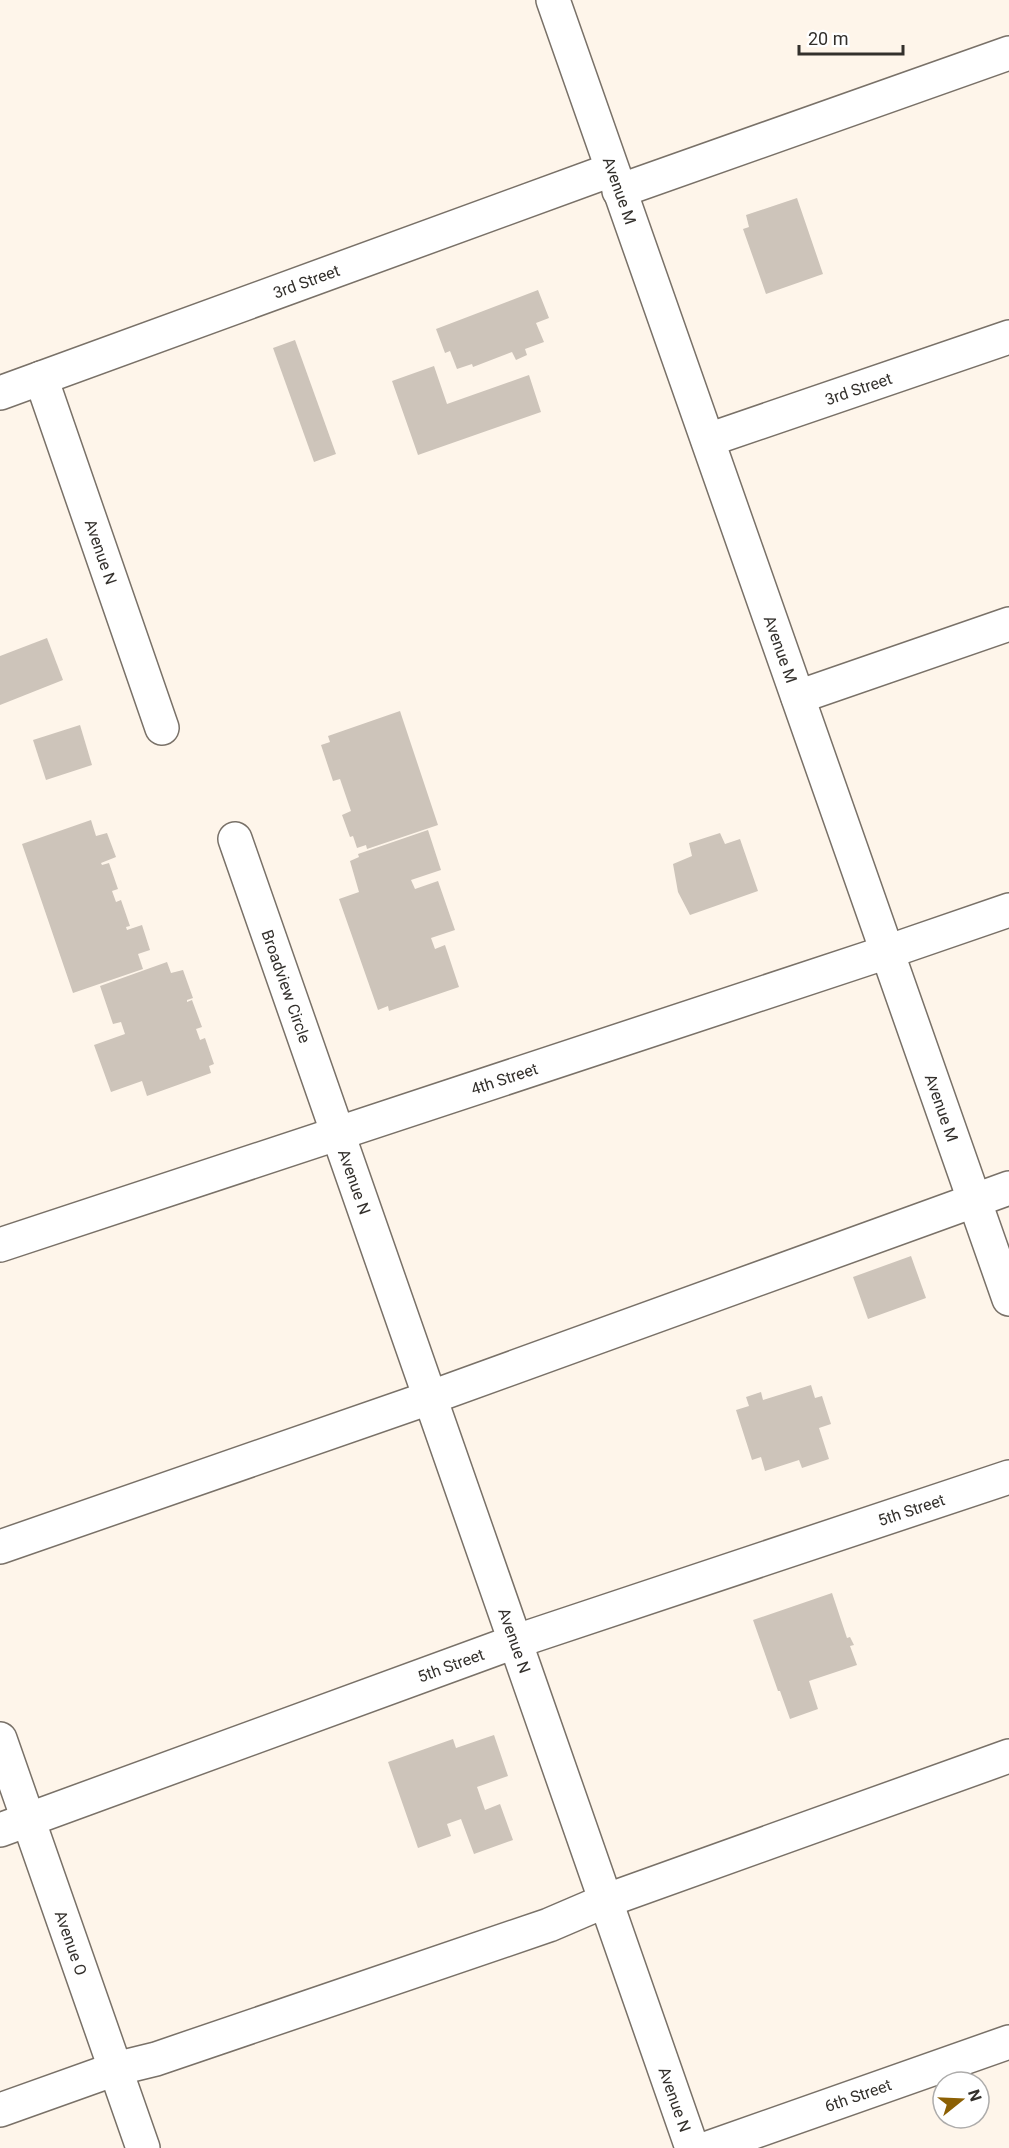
<svg xmlns="http://www.w3.org/2000/svg" width="1009" height="2148" font-family="Roboto,sans-serif">
  <style>
    .building { fill: #cdc4ba }
    .lines { fill: none; stroke-linecap: round; stroke-linejoin: round }
    .minor-casing { stroke: #797168; stroke-width: 36 }
    .minor { stroke: #fff; stroke-width: 33 }
    .labels { text-anchor: middle; dominant-baseline: central; stroke-width: 5; stroke-linejoin: round; paint-order: stroke }
    .street-label { font-size: 16px; fill: #33302c; stroke: #fff }
  </style>
  <rect width="100%" height="100%" fill="#fef5ea"/>
  <g class="building">
    <polygon points="797,198 823,274 766,294 743,229 749,227 746,215"/>
    <polygon points="538,290 549,318 536,323 544,342 525,349 527,355 516,360 512,352 473,367 472,364 457,369 450,351 445,353 436,329"/>
    <polygon points="295,340 336,454 314,462 273,348"/>
    <polygon points="434,366 447,404 529,375 541,412 418,455 392,381"/>
    <polygon points="47,638 63,680 0,705 0,656"/>
    <polygon points="400,711 438,825 367,849 366,845 357,848 353,836 350,837 342,815 351,811 340,779 333,781 321,745 330,742 328,736"/>
    <polygon points="80,725 92,765 46,780 33,740"/>
    <polygon points="91,820 96,836 107,833 116,857 101,863 102,865 109,863 118,889 112,891 116,902 121,900 130,926 126,927 127,930 142,925 150,950 138,954 143,969 73,993 22,844"/>
    <polygon points="428,830 441,870 411,880 415,889 438,881 455,930 431,938 435,949 445,945 459,987 389,1011 388,1006 378,1010 339,899 359,892 350,861 359,857 358,854"/>
    <polygon points="720,833 725,844 740,839 758,891 690,915 678,892 673,864 692,856 689,843"/>
    <polygon points="167,962 171,973 183,970 193,998 187,1000 187,1002 192,1000 202,1027 196,1029 200,1040 205,1038 214,1064 209,1066 211,1073 147,1096 142,1081 111,1092 94,1045 125,1034 121,1022 113,1024 100,986"/>
    <polygon points="911,1256 926,1298 868,1319 853,1277"/>
    <polygon points="811,1385 815,1398 822,1396 831,1424 819,1428 829,1459 802,1468 799,1460 765,1471 761,1457 752,1460 736,1410 749,1406 746,1397 761,1392 763,1400"/>
    <polygon points="832,1593 847,1638 850,1637 854,1645 850,1646 857,1665 809,1681 818,1709 790,1719 780,1691 778,1691 753,1620"/>
    <polygon points="494,1735 508,1776 477,1787 485,1810 500,1804 513,1840 474,1854 461,1819 447,1824 451,1836 418,1848 388,1762 453,1739 456,1748"/>
  </g>
  <g class="lines">
    <defs>
      <g id="minor">
        <path id="s1" d="M 553,0 L 1009,1299"/>
        <polyline points="619,191 1009,53"/>
        <path id="s2" d="M 41,378 L 162,728"/>
        <path id="s3" d="M 0,393 L 611,170"/>
        <path id="s4" d="M 708,440 L 1009,337"/>
        <polyline points="798,697 1009,624"/>
        <path id="s5" d="M 235,839 L 692,2148"/>
        <path id="s6" d="M 0,1245 L 887,952 L 1009,910"/>
        <polyline points="0,1547 429,1398 1009,1188"/>
        <path id="s7" d="M 0,1739 L 143,2148"/>
        <path id="s8" d="M 0,1830 L 514,1642 L 1009,1477"/>
        <polyline points="0,2110 115,2069 156,2059 549,1925 605,1901 1009,1756"/>
        <path id="s9" d="M 708,2148 L 1009,2042"/>
      </g>
    </defs>
    <use href="#minor" class="minor-casing"/>
    <use href="#minor" class="minor"/>
  </g>
  <g class="labels">
    <g class="street-label">
      <text stroke="none"><textPath href="#s1" startOffset="202">Avenue M</textPath></text>
      <text stroke="none"><textPath href="#s3" startOffset="326">3rd Street</textPath></text>
      <text stroke="none"><textPath href="#s4" startOffset="159">3rd Street</textPath></text>
      <text stroke="none"><textPath href="#s2" startOffset="184">Avenue N</textPath></text>
      <text stroke="none"><textPath href="#s1" startOffset="688">Avenue M</textPath></text>
      <text stroke="none"><textPath href="#s5" startOffset="156">Broadview Circle</textPath></text>
      <text stroke="none"><textPath href="#s6" startOffset="531">4th Street</textPath></text>
      <text stroke="none"><textPath href="#s1" startOffset="1174">Avenue M</textPath></text>
      <text stroke="none"><textPath href="#s5" startOffset="363">Avenue N</textPath></text>
      <text stroke="none"><textPath href="#s8" startOffset="966">5th Street</textPath></text>
      <text stroke="none"><textPath href="#s5" startOffset="849">Avenue N</textPath></text>
      <text stroke="none"><textPath href="#s8" startOffset="480">5th Street</textPath></text>
      <text stroke="none"><textPath href="#s7" startOffset="216">Avenue O</textPath></text>
      <text stroke="none"><textPath href="#s9" startOffset="159">6th Street</textPath></text>
      <text stroke="none"><textPath href="#s5" startOffset="1335">Avenue N</textPath></text>
    </g>
  </g>
  <g transform="translate(961 2100) rotate(72)"><circle r="28" fill="#ffffff" stroke="#adacab" stroke-width="1.5"/>
  <path d="M0-4.5L10 22L0 15L-10 22Z" fill="#8c6004"/>
  <text y="-9" font-size="16" font-weight="bold" text-anchor="middle" fill="#33302c">N</text>
  </g>
  <path d="M799 45v9h104v-9" fill="none" stroke="#33302c" stroke-width="3"/>
  <text x="808" y="45" font-size="18" fill="#33302c" stroke="#ffffff" stroke-width="4.5" paint-order="stroke">20 m</text>
</svg>
